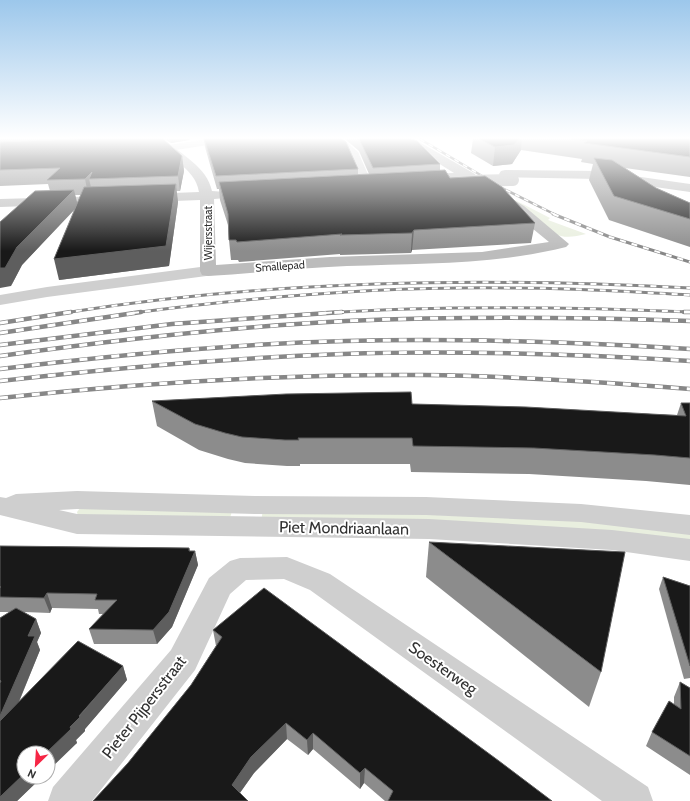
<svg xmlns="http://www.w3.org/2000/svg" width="690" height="801" font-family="Cabin,sans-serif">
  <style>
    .green { fill: #e9efdf }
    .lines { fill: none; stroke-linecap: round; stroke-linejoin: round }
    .street { fill: #cfcfcf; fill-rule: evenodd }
    .secondary { fill: #bcbcbc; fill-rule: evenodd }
    .rail-far2-casing { stroke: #878787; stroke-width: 2.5 }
    .rail-far1-casing { stroke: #878787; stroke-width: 3 }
    .rail-casing { stroke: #878787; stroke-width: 4.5 }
    .rail-far2 { stroke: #fff; stroke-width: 1.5; stroke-dasharray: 5; stroke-linecap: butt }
    .rail-far1 { stroke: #fff; stroke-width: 2; stroke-dasharray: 6; stroke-linecap: butt }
    .rail { stroke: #fff; stroke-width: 3; stroke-dasharray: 8; stroke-linecap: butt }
    .secondary-bridge { stroke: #bcbcbc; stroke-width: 12 }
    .wall { fill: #8c8c8c; fill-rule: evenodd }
    .shaded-wall { fill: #5e5e5e }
    .building { fill: #191919; stroke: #5e5e5e }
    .labels { text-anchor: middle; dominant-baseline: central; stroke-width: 4; stroke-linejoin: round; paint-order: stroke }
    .far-street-label { font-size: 11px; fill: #323232; stroke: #fff }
    .near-street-label { font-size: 16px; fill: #323232; stroke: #fff }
  </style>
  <rect width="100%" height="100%" fill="#fff"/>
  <g class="green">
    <path d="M 513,200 L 515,200 L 550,218 L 548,220 L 586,234 C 577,236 569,238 561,236 C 549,233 524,209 513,200 Z"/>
    <polygon points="81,507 233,508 229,521 78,516 77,512"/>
    <polygon points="263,509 579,520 690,532 690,543 261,522"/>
  </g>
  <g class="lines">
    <g class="street">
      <polygon points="208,139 234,139 228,142 169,151 165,150 163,148 165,146 169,145"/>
      <polygon points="332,139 343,139 358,152 371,181 370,184 360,184 347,154"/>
      <polygon points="208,266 214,267 216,271 214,275 47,297 0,305 0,295 47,287"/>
      <polygon points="77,491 255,496 426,497 581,504 690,515 690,535 581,522 426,515 255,514 77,509 59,510 77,514 429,519 612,530 690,539 690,561 612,550 429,539 77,534 0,515 0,497 6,498 16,494"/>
      <polygon points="287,557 330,574 648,787 653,801 602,801 310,590 284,579 246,580 230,594 195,670 92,801 48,801 53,787 171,650 209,578 230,561 240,558"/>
    </g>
    <g class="secondary">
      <path d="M 151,139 L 163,139 C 181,154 207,167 212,191 L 226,192 L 228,195 L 226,198 L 214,199 L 216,265 L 330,257 L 482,252 L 549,242 L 500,202 L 502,199 L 507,198 L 512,199 L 524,206 L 569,244 L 566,247 C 494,265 421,263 347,266 C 301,268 254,273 208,276 L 202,275 L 200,271 L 200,200 L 147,202 L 142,201 L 140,198 L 142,195 L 147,194 L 199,192 C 195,166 165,158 151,139 Z"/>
      <polygon points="402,139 414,139 475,174 476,177 475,180 470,181 464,179 420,182 415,181 414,178 415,175 420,174 454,173 403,141"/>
      <polygon points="505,170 599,171 690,184 690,192 599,179 501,177 499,174 501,171"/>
      <polygon points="109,196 114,197 116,200 114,203 0,207 0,199"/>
    </g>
    <defs>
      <polyline id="rail-far2" points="420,139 504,189 556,215"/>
      <g id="rail-far1">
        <polyline points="553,214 610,237 690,262"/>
        <path d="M 64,313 C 271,280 481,277 690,288"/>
        <path d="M 133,313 C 260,296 389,286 517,288 C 575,288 632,292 690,295"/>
        <path d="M 326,313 C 447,305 569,307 690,312"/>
      </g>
      <g id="rail">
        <polyline points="684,312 690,312"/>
        <polyline points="0,323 71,312"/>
        <polyline points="0,333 141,312"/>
        <polyline points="0,345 172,324 342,312"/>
        <path d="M 0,356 C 115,340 230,327 346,321 C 461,316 575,317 690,321"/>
        <path d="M 0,369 C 115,355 230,344 346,341 C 461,338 575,342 690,349"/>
        <path d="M 0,381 C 114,368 228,358 343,354 C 459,350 574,354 690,361"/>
        <path d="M 0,398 C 140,383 282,374 423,375 C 512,376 601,382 690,389"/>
      </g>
    </defs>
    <use href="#rail-far2" class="rail-far2-casing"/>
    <use href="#rail-far1" class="rail-far1-casing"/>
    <use href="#rail" class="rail-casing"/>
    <use href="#rail-far2" class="rail-far2"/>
    <use href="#rail-far1" class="rail-far1"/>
    <use href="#rail" class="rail"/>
    <polyline class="secondary-bridge" points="469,181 513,180"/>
  </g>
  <g class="wall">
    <path d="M 0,139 L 163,139 L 182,156 L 184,171 L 180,191 L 176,191 L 178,202 L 169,266 L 59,280 L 75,208 L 22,265 L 11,286 L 50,191 L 48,184 L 0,186 ZM 75,195 L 81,195 L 77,204 Z"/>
    <polygon points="164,139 190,139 189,140 171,143"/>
    <polygon points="204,139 342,139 358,169 358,175 369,174 359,151 345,139 411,139 440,164 440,170 450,178 535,223 531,243 412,250 411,253 340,255 340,254 239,262 238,260 231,260 229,240 229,228 220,200 219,189 217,189 205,147"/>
    <polygon points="473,139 690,139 690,177 625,168 656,188 690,203 690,247 609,220 589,180 593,164 581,162 582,159 521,150 512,164 493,166 471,153"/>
    <polygon points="152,401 412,404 677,415 681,403 690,403 690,485 646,481 529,474 411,472 410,464 300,464 300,466 287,466 245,463 228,459 199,450 157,426"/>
    <polygon points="429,542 601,672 589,707 426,577"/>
    <polygon points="0,546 189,548 190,551 195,551 198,565 172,627 157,644 94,644 89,629 103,614 99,614 98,609 52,608 50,613 24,612 36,619 41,633 37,642 40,650 19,702 123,666 127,680 85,729 85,731 76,740 77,743 24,777 42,777 17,801 0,801 0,618 10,612 0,612"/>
    <polygon points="663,577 690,586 690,678 684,679 659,589"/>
    <polygon points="213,630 552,801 385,801 364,783 360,789 313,749 308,755 287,739 254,773 240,793 128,763 191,685 216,646"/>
    <polygon points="680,682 690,688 690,775 646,746 652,732 674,704 674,697"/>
  </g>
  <g class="shaded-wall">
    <polygon points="170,139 190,139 189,140 171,143"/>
    <polygon points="519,139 522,139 521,150 512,164 493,166 495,147"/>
    <polygon points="182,156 184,171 180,191 178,176"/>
    <polygon points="92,172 89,179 92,191 88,194 85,179"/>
    <polygon points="176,184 178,202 169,266 59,280 54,259"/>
    <polygon points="74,190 78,206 22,265 11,286 0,288 0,268 17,247"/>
    <polygon points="414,230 412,250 411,253 412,233"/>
    <polygon points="189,548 191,560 195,551 198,565 172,627 157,644 153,630 189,551"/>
    <polygon points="47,593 52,608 50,613 44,598"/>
    <polygon points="36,619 41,633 37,642 40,650 3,740 0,734 0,716 28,636"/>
    <polygon points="123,666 127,680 85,729 85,731 76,740 77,743 48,771 48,753 46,753 70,727"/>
    <polygon points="286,723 287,739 254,773 234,801 232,785 251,757"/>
    <polygon points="313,733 313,749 308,755 307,740"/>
    <polygon points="365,768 364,783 360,789 360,773"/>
    <polygon points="24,774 24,777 42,777 17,801 0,801 0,797"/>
  </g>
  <g class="building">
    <polygon points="77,139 163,139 182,156 178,176 89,179 92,172 85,179 47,180 60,168 0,170 0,142"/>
    <polygon points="204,139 342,139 346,142 358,169 216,176"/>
    <polygon points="359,139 411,139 417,141 440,164 373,168"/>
    <polygon points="479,139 519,139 514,145 495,147"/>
    <polygon points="571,139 690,139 690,157 584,143 587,141"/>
    <polygon points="594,158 612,160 656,188 690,203 690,219 614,196"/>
    <polygon points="445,170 450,178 485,176 502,187 535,223 414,230 412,233 340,235 342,234 237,242 236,240 229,240 228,214 219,182"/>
    <polygon points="176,184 166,246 54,259 84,187"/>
    <polygon points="74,190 17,247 5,268 0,268 0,222 35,191"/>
    <polygon points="411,392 412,404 526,407 686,416 681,403 690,403 690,458 655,455 534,448 413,446 412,438 298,438 299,440 285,440 242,437 225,433 195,424 152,401 286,394"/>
    <polygon points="429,542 625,552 601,672"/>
    <polygon points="0,546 189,548 189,551 195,551 169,612 153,630 89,629 117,600 95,600 97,594 47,593 44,598 0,597 0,587 1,587 0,587"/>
    <polygon points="663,577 690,586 690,666"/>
    <polygon points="264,588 499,761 552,801 388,801 393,791 365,768 360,773 313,733 307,740 286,723 251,757 232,785 248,801 93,801 128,763 191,685 222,637 213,630"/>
    <polygon points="16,608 36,619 28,636 35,636 0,716 0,683 1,681 0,680 0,618"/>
    <polygon points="78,641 123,666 79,716 80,717 70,727 71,729 46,753 24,753 24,774 0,797 0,721"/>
    <polygon points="680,682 690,688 690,756 652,732 669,701 681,709"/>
  </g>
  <linearGradient id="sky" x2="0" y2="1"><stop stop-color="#9cc7eb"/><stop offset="0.55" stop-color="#fff"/><stop offset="1" stop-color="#fff" stop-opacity="0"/></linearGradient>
  <rect width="690" height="251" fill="url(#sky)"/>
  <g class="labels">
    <g class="far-street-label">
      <text transform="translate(208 233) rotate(-90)">Wijersstraat</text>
      <text transform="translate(280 266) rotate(-4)">Smallepad</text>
    </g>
    <g class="near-street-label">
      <text transform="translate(344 528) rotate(1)">Piet Mondriaanlaan</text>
      <text transform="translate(443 668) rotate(35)">Soesterweg</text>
      <text transform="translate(144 707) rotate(-52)">Pieter Pijpersstraat</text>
    </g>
  </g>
  <g transform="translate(36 765) rotate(205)"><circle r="19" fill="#ffffff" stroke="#adadad"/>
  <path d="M0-3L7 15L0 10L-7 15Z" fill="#f62645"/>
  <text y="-6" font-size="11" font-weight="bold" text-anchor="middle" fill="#323232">N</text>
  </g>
</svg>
